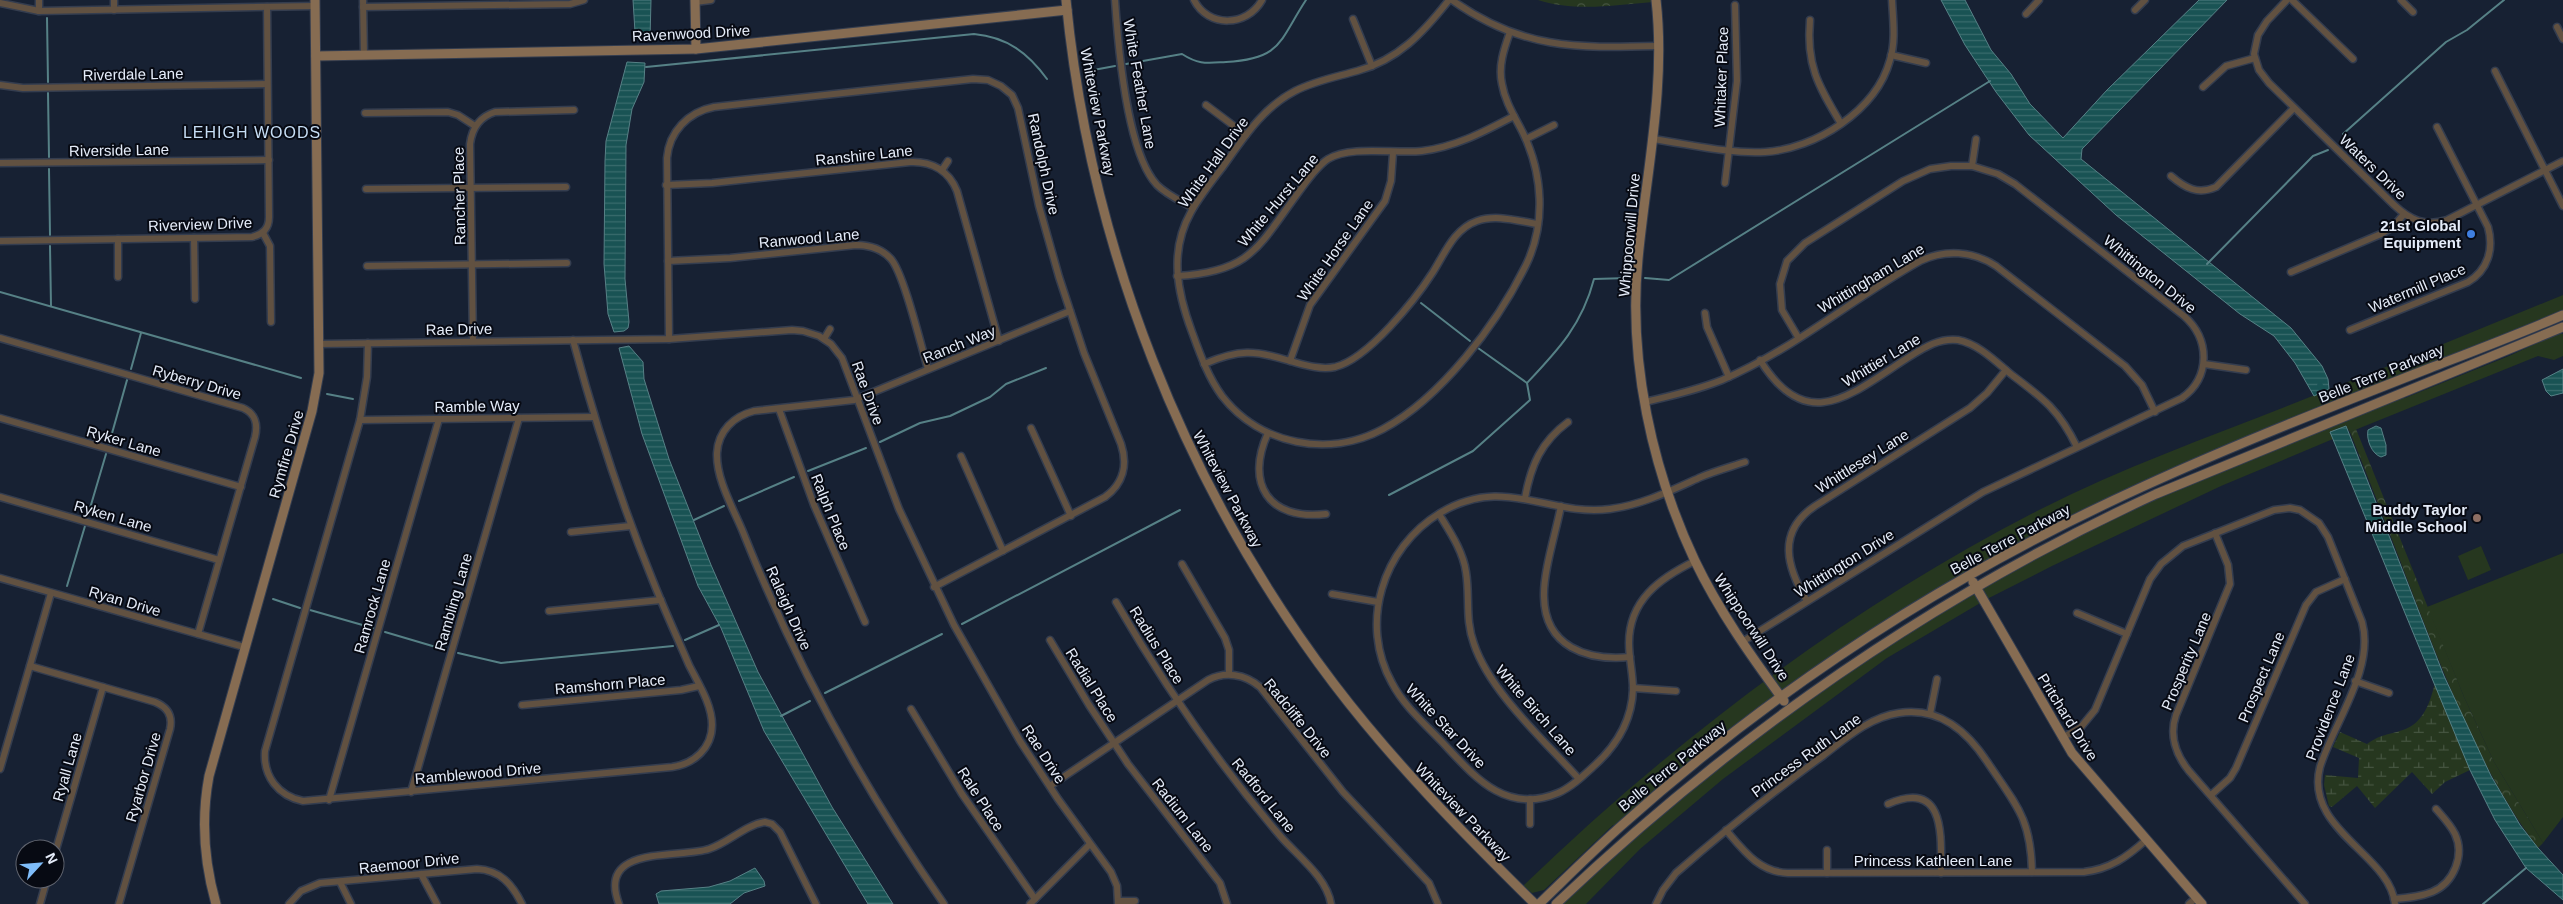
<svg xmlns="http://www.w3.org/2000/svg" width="2563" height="904" font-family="Helvetica,sans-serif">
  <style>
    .grass { fill: #26371f }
    .forest { fill: url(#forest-crowns) }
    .wetland { fill: url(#wetland-marsh) }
    .water { fill: url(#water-rules); stroke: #568186 }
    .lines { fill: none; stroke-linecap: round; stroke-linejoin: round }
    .stream { stroke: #568186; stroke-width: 2 }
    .canal { stroke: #195354; stroke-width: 5.5 }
    .street-casing { stroke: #343d4f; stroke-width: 9 }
    .secondary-casing { stroke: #343d4f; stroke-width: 11 }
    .street { stroke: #615141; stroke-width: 6 }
    .secondary { stroke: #866c52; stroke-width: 9 }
    .shop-dot { fill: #3f7fe0; stroke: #070a13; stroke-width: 2 }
    .education-dot { fill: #8d6e63; stroke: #070a13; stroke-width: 2 }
    .labels { text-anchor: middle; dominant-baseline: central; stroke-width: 4; stroke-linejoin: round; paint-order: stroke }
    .street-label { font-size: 15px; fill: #e5ecf9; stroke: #070a13 }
    .poi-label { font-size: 15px; font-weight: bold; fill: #e5ecf9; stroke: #070a13; text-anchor: end }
    .neighbourhood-label { font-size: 16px; letter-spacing: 1px; fill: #c7def5; stroke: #070a13 }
  </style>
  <defs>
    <pattern id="forest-crowns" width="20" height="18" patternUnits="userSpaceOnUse" patternTransform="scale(1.25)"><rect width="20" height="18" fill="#26371f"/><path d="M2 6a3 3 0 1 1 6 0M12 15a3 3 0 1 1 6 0" fill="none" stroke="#455440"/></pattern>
    <pattern id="wetland-marsh" width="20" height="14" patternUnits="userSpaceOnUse" patternTransform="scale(1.25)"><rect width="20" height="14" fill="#26371f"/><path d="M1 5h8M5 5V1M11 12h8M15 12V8" fill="none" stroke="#455440"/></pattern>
    <pattern id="water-rules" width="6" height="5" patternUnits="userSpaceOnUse" patternTransform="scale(1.25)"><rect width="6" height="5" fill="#195354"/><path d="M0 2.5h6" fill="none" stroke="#3a6c6d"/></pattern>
  </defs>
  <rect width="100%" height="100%" fill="#172133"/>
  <g class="grass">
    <path d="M 2563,295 L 2563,310 L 2172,470 L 1873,631 L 1615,827 L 1613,825 L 1544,890 L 1532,893 L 1523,886 C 1676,738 1851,606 2041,509 C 2130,464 2223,432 2315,395 C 2398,363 2480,329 2563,295 Z"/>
    <polygon points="2559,333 2563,334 2563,356 2554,360 2538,356 2350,432 2346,426 2330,432 2333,439 2221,486 2052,566 1987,599 1887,658 1723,779 1640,849 1586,904 1562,904 1659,813 1832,680 2004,574 2160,496 2400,397 2405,398 2509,356"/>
    <polygon points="2481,546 2491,570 2468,580 2458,556"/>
    <polygon points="2563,553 2563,817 2543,843 2494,762 2464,697 2427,607"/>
  </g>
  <g class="forest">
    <path d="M 1538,0 L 1653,0 L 1653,2 C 1615,5 1575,12 1538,0 Z"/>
    <path d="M 2356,429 L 2464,697 L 2494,762 L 2543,843 L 2538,848 C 2483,775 2450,689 2417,605 C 2395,547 2373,489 2350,432 Z"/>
  </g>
  <path class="wetland" d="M 2435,683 L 2470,770 L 2445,782 L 2432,794 L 2412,772 L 2375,808 L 2357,786 L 2332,807 L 2329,806 L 2324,785 L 2325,775 L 2358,778 L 2359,758 L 2333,747 L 2340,732 L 2367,744 C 2381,734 2388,735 2403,730 C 2424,723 2430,702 2435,683 Z"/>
  <g class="water">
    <polygon points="633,0 651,0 650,39 639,39 635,32"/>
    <polygon points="1941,0 1965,0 1991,50 2011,74 2030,104 2063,138 2107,90 2199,0 2227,0 2082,149 2081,159 2291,328 2322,366 2328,379 2329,389 2314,396 2295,363 2274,336 2240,314 2116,215 2029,135 1996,92 1965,45"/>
    <polygon points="627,62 645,63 644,82 632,109 626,145 625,279 629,322 628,328 624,331 614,332 608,314 604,264 605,161 606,141"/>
    <polygon points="629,346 643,362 644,379 669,459 711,565 758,672 832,807 893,904 868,904 764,731 721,628 698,586 642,434 619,348"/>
    <polygon points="2563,369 2563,393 2551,396 2546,391 2542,380"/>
    <polygon points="2346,426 2444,676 2491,776 2520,825 2538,848 2563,875 2563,900 2526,868 2495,820 2470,770 2330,432"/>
    <path d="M 2376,426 L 2381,428 L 2386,445 L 2386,455 L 2381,457 C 2372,454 2366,440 2368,430 Z"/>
    <polygon points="755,868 764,881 765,886 744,893 730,904 659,904 656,894 661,891 709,887 730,881"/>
  </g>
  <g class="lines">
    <g class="stream">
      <polyline points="47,18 48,82"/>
      <path d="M 1126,64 L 1182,54 C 1199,65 1207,63 1226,62 C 1282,59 1279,41 1306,0"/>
      <path d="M 646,67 L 974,34 C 1007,37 1028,53 1047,79"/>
      <polyline points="1088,71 1115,66"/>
      <polyline points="48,93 49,157"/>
      <polyline points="2343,134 2446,42 2467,30 2504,0"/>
      <polyline points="49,169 50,235"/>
      <polyline points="50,246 51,306"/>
      <polyline points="2207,264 2313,156 2328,150"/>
      <polyline points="1645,278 1669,280 1990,81"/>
      <polyline points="0,292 301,378"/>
      <polyline points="1421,303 1470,341"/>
      <polyline points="1478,348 1527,383"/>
      <polyline points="131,369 141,333"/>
      <polyline points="327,394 353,399"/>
      <polyline points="880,442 920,423 950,416 990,397 1006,384 1046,368"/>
      <polyline points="109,444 127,380"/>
      <polyline points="808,471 866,448"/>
      <path d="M 1389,495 L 1473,451 L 1530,400 L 1527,383 C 1558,350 1582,325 1594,279 L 1629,278"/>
      <polyline points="739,501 794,477"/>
      <polyline points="88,515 106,454"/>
      <polyline points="694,520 724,506"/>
      <polyline points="67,586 85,526"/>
      <polyline points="273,599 300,608"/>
      <polyline points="310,610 373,628"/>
      <polyline points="962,624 1180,510"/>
      <polyline points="385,632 446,650"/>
      <polyline points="685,640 719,625"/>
      <polyline points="458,653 501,663 673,646"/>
      <polyline points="825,693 942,634"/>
      <polyline points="781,716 810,701"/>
      <polyline points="2483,904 2526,868"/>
    </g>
    <polyline class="canal" points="2320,385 2324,395"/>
    <defs>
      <g id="street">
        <polyline points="39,0 39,11"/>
        <polyline points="114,0 114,10"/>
        <polyline points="363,0 364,55"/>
        <path d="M 1115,0 C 1118,45 1127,153 1157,185 C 1167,195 1181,201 1193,208"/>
        <path d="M 1194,0 C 1208,28 1247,27 1262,0"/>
        <path d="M 1449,0 C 1423,33 1398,60 1357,71 C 1336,77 1314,81 1295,91 C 1262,108 1243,139 1222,168 C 1211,182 1200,196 1191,212 C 1169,251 1177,292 1192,332 C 1200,354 1208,377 1222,396 C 1260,445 1329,458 1383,429 C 1441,398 1497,324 1526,265 C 1546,224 1543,174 1523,133 C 1515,117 1505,102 1502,84 C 1498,66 1504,49 1510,32"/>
        <path d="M 1452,0 C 1522,50 1577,48 1659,46"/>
        <path d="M 2287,0 L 2267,21 L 2258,35 L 2254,54 L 2259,70 L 2269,83 L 2394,205 C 2410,220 2425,227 2447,220 L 2563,161"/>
        <polyline points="2292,0 2353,59"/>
        <polyline points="2401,0 2413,12"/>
        <polyline points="695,2 711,0"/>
        <polyline points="0,3 39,11 315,6"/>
        <polyline points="363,7 570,4 584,0"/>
        <polyline points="2135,10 2145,0"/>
        <polyline points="2026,14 2039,0"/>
        <polyline points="1353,19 1372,66"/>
        <path d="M 1810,20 C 1806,65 1818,85 1840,122"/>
        <polyline points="2557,27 2563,39"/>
        <polyline points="1891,55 1926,63"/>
        <polyline points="2495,71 2563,206"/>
        <polyline points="0,85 23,88 267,84"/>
        <polyline points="2203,87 2226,66 2255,58"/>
        <polyline points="1206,105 1246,135"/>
        <polyline points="365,113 448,112 458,115 475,126"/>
        <polyline points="1526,139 1554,125"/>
        <path d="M 1652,139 C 1689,144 1728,154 1765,152 C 1815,149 1876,111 1890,60 C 1896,41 1893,20 1892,0"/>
        <polyline points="0,163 269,160"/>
        <polyline points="1972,166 1976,139"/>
        <polyline points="942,170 948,161"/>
        <path d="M 2171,176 C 2185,188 2198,195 2216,187 L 2294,108"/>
        <polyline points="1725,183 1737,81 1735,5"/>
        <path d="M 666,185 L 712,183 L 910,162 C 932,161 949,171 957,191 L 999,341"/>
        <polyline points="366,189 566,187"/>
        <polyline points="263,233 270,246 271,322"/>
        <polyline points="194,238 195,299"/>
        <polyline points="118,239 118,277"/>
        <path d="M 0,241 L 252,237 C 263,234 269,229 269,217 L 267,7"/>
        <path d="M 668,261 L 730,258 L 856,245 C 869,245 882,249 891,259 C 904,274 921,346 928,369"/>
        <polyline points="367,266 567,263"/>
        <polyline points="2291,272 2381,234 2393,227 2404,214"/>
        <path d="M 1177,276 C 1251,272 1258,247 1298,193 C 1307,181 1316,167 1328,159 C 1351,145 1396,154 1422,151 C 1456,147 1485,131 1514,116"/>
        <polyline points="1705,313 1707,327 1729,377"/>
        <path d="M 2350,330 L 2468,282 C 2488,270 2494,249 2488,227 L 2437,127"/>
        <path d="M 0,338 L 243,408 C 256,414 258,424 255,437 L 198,634"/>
        <path d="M 669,339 L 667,158 C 669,132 688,112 714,107 L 973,79 L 988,80 L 1001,86 L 1012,95 L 1018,108 L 1039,206 L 1059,277 L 1084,353 L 1121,444 C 1128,465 1123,484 1105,497 L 934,587"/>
        <polyline points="824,339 830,329"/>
        <path d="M 473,341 L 470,144 C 472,128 479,117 495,112 L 574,110"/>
        <path d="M 368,343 L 367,377 L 360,420 L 265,751 C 263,776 278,796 303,801 L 672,767 C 694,764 712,748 712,725 C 712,704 698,683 689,665 C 677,637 664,609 653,581 C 621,503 595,422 573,340"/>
        <polyline points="320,344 669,339 792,330 803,331 819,336 831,344 842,358 899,509 954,625 1020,741 1058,799 1111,872 1117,886 1118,904"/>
        <path d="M 1760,360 C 1808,437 1852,393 1909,357 C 1925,347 1939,338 1958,340 C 1979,344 1996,362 2012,375 C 2044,399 2059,410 2077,447"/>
        <path d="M 1290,361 C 1305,365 1320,370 1335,367 C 1368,359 1415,300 1433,272 C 1445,253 1454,229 1477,221 C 1496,214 1518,221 1538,224"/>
        <path d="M 1204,364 C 1239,349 1255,350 1290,361 L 1310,305 L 1385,201 L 1391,181 L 1393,153"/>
        <polyline points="2204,364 2246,370"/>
        <path d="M 1645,402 C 1671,396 1697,390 1722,380 C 1793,350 1853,298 1920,261 C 1945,249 1973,251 1996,266 L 2125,366 L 2142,385 L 2155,412"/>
        <polyline points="779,409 814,505 865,622"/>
        <polyline points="0,418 241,487"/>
        <polyline points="360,420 594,417"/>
        <polyline points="1031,428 1071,516"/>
        <path d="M 1268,433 C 1245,483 1268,521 1326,514"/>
        <polyline points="961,456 1003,551"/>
        <polyline points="0,497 219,560"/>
        <path d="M 1525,498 C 1531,465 1541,442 1568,422"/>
        <path d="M 1561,506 C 1556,532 1543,572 1544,597 C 1545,647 1587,661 1630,657"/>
        <path d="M 1439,514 C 1450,532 1463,551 1466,572 C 1470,597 1465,620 1474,644 C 1490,692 1545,741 1579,779"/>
        <polyline points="571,532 631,526"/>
        <path d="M 2215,533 L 2228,565 L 2230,584 L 2176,715 C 2169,735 2176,755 2189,771 L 2305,904"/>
        <path d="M 1695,561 C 1660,578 1629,600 1629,643 C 1629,659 1633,674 1633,689 C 1632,720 1617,745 1595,765 C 1584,775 1572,787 1558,793 C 1505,815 1474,776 1442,742 C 1424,723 1404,706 1392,683 C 1359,624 1382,548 1440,513 C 1504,474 1548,517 1610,509 C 1642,505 1672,490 1701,477 C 1715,471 1730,467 1745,462"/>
        <polyline points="1182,564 1225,638 1229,650 1229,674"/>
        <polyline points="0,578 244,647"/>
        <polyline points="1332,594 1378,602"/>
        <path d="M 1807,601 C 1787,568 1776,532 1815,506 L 1970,408 L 1987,393 L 2006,370"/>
        <path d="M 1116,602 C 1164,685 1219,765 1282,838 C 1299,857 1327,878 1331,904"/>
        <polyline points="549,611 661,600"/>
        <polyline points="2077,613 2127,634"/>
        <polyline points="1050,640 1089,705 1128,764 1220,883 1227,904"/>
        <path d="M 1742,642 L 1983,492 L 2182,398 C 2211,377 2210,339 2184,316 L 2015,184 L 1998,174 L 1972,166 L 1951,166 L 1930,169 L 1903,181 L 1805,243 L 1787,261 L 1780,284 L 1782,310 L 1798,337"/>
        <path d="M 30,666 L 155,702 C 167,707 173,715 170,729 L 119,904"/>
        <polyline points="2355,681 2389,693"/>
        <polyline points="1633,688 1676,691"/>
        <polyline points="522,705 681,690 699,686"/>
        <polyline points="911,709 962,794 1035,899"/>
        <polyline points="1930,714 1937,679"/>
        <path d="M 2062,738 L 2081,727 L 2095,710 L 2150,579 L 2161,564 L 2183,546 L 2274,510 L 2290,508 L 2300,510 L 2319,523 L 2328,537 L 2362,622 C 2375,669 2334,722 2320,767 C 2304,830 2390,854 2395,904"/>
        <polyline points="0,769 51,593"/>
        <path d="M 1050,786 L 1208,680 C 1225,671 1245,674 1260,687 L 1343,792 L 1429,883 L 1438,904"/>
        <polyline points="411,792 519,418"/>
        <polyline points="2211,795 2230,778 2236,768 2306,605 2316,592 2345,579"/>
        <polyline points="1530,799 1530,824"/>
        <polyline points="329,800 439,419"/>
        <path d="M 1888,804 C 1946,779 1941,836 1941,873"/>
        <path d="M 1726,830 C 1744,851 1759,872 1788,873 L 2084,872 C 2110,869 2127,857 2146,840"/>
        <polyline points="1827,850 1827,873"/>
        <polyline points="55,853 103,687"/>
        <polyline points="421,874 437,904"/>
        <polyline points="340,882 351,904"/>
        <path d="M 2394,899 C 2407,898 2420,897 2432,892 C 2454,883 2465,855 2455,834 C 2450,824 2443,817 2436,809"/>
        <polyline points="1119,901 1135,901"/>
        <polyline points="40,904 47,879"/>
        <path d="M 289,904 L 301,891 L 320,883 L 477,869 C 500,870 512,884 522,904"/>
        <path d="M 619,904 C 596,844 679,859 709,849 C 728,843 745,825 765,822 L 772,824 L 780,832 L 816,904"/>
        <path d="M 944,904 C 863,788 795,663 743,532 C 733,508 716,479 717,453 C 718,431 734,416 754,411 L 854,400 L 1070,311"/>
        <polyline points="1030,904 1090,844"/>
        <path d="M 1656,904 L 1663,890 L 1676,873 C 1723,832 1773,792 1824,755 C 1846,738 1870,717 1899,713 C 1940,707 1967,731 1988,763 C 2017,806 2031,819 2032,872"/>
        <polyline points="2189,904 2197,897"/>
      </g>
      <g id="secondary">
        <polyline points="695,0 696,49"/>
        <path d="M 1066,0 C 1090,247 1184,486 1334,684 C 1394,763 1464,834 1535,904"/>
        <path d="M 1656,0 C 1666,87 1646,173 1638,259 C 1628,360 1652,470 1695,561 C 1719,611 1751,656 1784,701"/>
        <polyline points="316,56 696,49 1067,10"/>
        <polyline points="1973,582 2072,753 2202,904"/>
        <path d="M 216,904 C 204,862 201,819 209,776 L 312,411 L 319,373 L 315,0"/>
        <path d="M 1539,904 C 1566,878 1593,851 1621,826 C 1776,687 1953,573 2142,487 C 2236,444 2333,406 2430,368 C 2474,351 2519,334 2563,315"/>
        <path d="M 1556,904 C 1735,734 1931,597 2156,494 L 2563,327"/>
      </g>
    </defs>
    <use href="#street" class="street-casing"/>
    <use href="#secondary" class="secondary-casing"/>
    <use href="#street" class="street"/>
    <use href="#secondary" class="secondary"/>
  </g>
  <circle class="shop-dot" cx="2471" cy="234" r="5"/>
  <circle class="education-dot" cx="2477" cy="518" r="5"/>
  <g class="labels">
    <g class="street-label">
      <text transform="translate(691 33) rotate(-3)">Ravenwood Drive</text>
      <text transform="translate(133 74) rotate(-1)">Riverdale Lane</text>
      <text transform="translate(1721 77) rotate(-88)">Whitaker Place</text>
      <text transform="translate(1140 84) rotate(80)">White Feather Lane</text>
      <text transform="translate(1098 112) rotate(79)">Whiteview Parkway</text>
      <text transform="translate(119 150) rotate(-1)">Riverside Lane</text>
      <text transform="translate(864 155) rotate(-6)">Ranshire Lane</text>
      <text transform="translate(1213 162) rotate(-54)">White Hall Drive</text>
      <text transform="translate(1044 164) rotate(78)">Randolph Drive</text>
      <text transform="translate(2373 167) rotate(44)">Waters Drive</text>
      <text transform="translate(459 196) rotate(-91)">Rancher Place</text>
      <text transform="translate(1278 200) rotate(-50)">White Hurst Lane</text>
      <text transform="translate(200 224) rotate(-2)">Riverview Drive</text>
      <text transform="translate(1629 235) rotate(-85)">Whippoorwill Drive</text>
      <text transform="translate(809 238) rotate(-5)">Ranwood Lane</text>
      <text transform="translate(1335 250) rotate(-55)">White Horse Lane</text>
      <text transform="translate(2150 274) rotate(39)">Whittington Drive</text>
      <text transform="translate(1871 278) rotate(-31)">Whittingham Lane</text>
      <text transform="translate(2417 288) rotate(-23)">Watermill Place</text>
      <text transform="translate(459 329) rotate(-1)">Rae Drive</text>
      <text transform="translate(959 344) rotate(-22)">Ranch Way</text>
      <text transform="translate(1881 360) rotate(-31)">Whittier Lane</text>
      <text transform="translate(2381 373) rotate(-22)">Belle Terre Parkway</text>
      <text transform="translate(197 382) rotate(16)">Ryberry Drive</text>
      <text transform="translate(868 393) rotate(70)">Rae Drive</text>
      <text transform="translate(477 406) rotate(-1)">Ramble Way</text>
      <text transform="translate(124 441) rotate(16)">Ryker Lane</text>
      <text transform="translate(286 454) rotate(-74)">Rymfire Drive</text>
      <text transform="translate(1862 461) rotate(-32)">Whittlesey Lane</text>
      <text transform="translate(1228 489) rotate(62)">Whiteview Parkway</text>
      <text transform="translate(831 512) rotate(68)">Ralph Place</text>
      <text transform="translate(113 516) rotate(16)">Ryken Lane</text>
      <text transform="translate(2010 539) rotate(-28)">Belle Terre Parkway</text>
      <text transform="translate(1844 563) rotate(-32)">Whittington Drive</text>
      <text transform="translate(125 601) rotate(16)">Ryan Drive</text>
      <text transform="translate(453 602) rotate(-74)">Rambling Lane</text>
      <text transform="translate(372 606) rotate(-74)">Ramrock Lane</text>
      <text transform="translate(789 608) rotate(66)">Raleigh Drive</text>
      <text transform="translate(1752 627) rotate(57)">Whippoorwill Drive</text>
      <text transform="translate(1157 645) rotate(58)">Radius Place</text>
      <text transform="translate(2186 661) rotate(-67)">Prosperity Lane</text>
      <text transform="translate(2261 677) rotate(-67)">Prospect Lane</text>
      <text transform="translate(610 684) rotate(-5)">Ramshorn Place</text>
      <text transform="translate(1092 685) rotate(58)">Radial Place</text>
      <text transform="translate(2330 707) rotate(-69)">Providence Lane</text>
      <text transform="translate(1536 710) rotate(49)">White Birch Lane</text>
      <text transform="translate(2068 717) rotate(58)">Pritchard Drive</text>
      <text transform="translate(1298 718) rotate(51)">Radcliffe Drive</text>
      <text transform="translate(1446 726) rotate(47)">White Star Drive</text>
      <text transform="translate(1044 754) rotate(57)">Rae Drive</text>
      <text transform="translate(1806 755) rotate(-36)">Princess Ruth Lane</text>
      <text transform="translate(1672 766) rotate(-39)">Belle Terre Parkway</text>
      <text transform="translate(67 767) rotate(-74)">Ryall Lane</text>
      <text transform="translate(478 773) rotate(-5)">Ramblewood Drive</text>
      <text transform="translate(143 777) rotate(-74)">Ryarbor Drive</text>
      <text transform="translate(1264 795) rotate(51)">Radford Lane</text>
      <text transform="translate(981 799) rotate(57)">Rale Place</text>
      <text transform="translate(1463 812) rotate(46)">Whiteview Parkway</text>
      <text transform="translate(1183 815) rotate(52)">Radium Lane</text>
      <text x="1933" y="860">Princess Kathleen Lane</text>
      <text transform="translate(409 863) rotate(-6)">Raemoor Drive</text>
    </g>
    <g class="poi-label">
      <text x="2461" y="225">21st Global<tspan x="2461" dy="17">Equipment</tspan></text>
      <text x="2467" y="509">Buddy Taylor<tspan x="2467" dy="17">Middle School</tspan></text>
    </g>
    <g class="neighbourhood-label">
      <text x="252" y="132">LEHIGH WOODS</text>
    </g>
  </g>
  <g transform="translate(40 864) rotate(64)"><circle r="24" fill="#070a13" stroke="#60646f"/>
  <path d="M0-4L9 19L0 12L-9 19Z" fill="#7fbdfa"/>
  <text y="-8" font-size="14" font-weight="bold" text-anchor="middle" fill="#e5ecf9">N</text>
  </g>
</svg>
